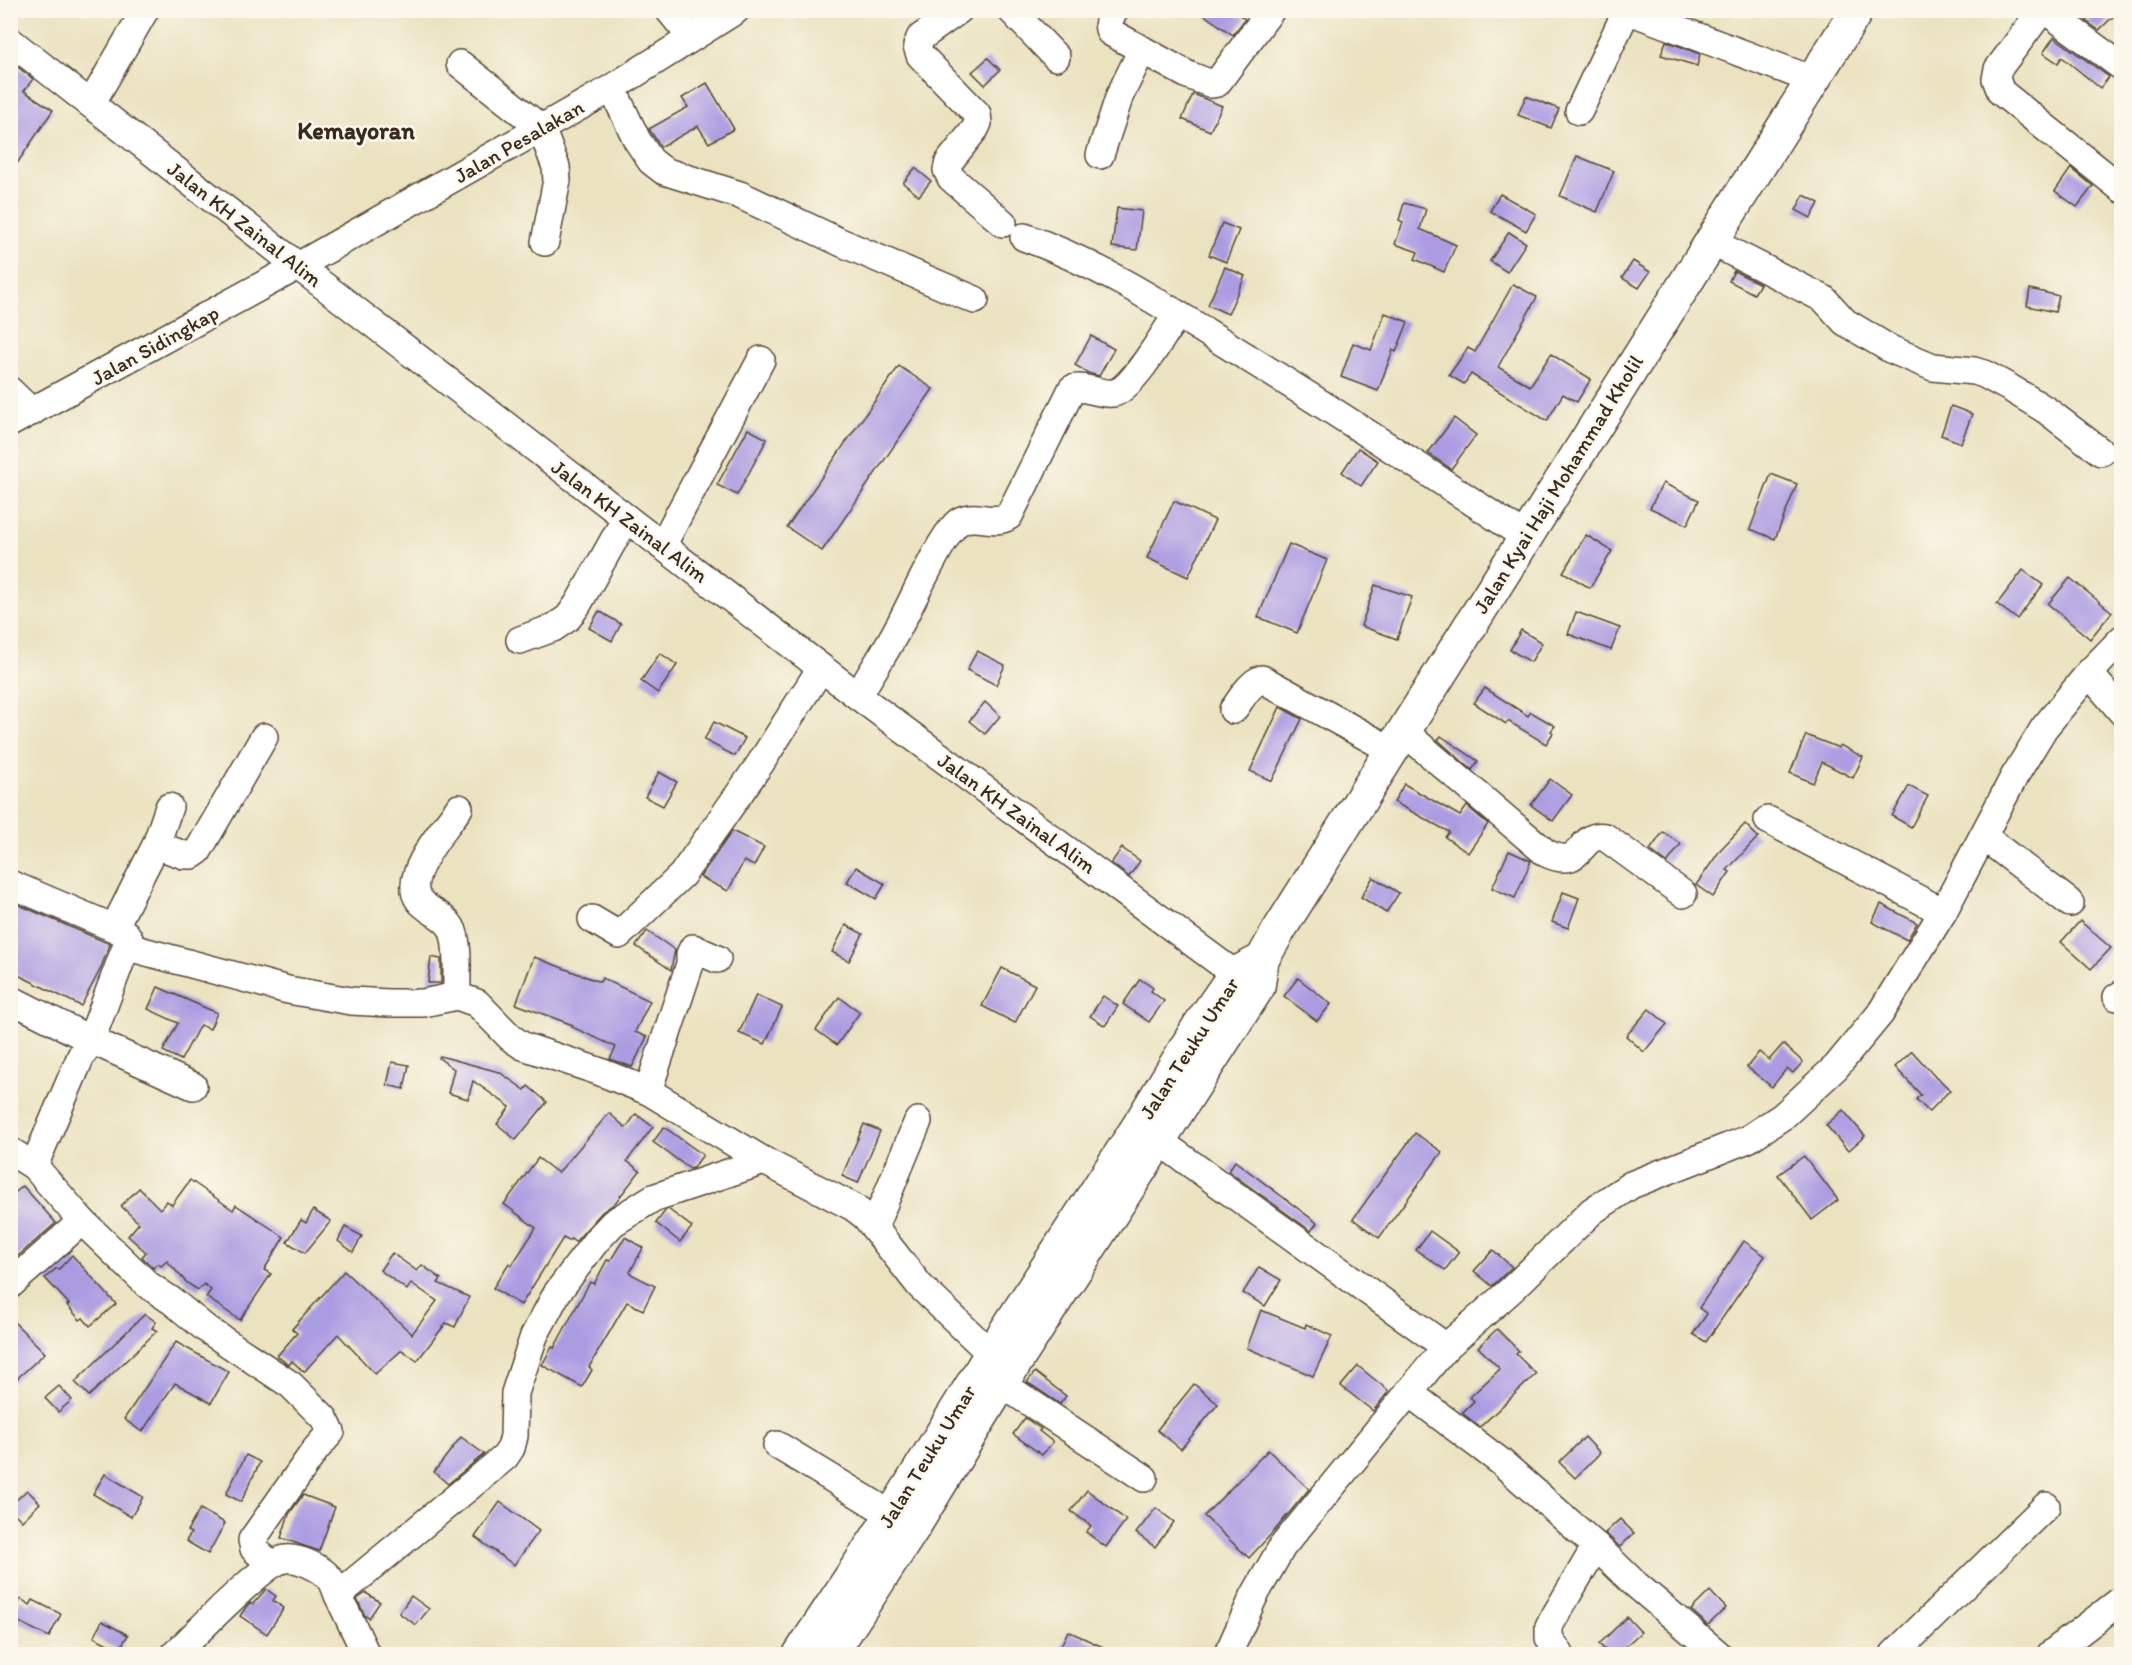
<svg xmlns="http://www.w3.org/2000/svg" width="2132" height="1665" font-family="Itim,sans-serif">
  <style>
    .building { fill: #aa9ce1 }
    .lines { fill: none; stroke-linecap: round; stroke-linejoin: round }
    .minor-casing { stroke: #554636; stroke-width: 30 }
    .major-casing { stroke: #554636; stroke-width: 36 }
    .minor { stroke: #fff; stroke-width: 27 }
    .major { stroke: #fff; stroke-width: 33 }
    .labels { text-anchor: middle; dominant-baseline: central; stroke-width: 5; stroke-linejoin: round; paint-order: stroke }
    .street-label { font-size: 21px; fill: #3b2a1e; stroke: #fbf7ec }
    .quarter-label { font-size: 24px; font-weight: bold; fill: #3b2a1e; stroke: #fbf7ec }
  </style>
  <rect width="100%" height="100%" fill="#fbf7ec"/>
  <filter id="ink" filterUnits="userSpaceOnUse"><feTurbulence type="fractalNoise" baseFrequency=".0167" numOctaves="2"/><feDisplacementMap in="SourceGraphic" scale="12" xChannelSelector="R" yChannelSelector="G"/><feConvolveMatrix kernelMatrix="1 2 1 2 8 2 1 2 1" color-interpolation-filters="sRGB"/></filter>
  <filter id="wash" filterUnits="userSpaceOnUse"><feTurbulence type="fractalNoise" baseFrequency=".008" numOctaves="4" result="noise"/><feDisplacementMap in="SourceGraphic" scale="24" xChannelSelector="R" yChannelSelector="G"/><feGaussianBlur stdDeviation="1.35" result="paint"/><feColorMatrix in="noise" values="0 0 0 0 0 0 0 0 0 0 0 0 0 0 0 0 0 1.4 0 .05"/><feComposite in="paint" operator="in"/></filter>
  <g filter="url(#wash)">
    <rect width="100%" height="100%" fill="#ebe2c0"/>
    <g id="blocks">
      <g class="building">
        <polygon points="1197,10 1232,10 1245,19 1233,35"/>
        <polygon points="2097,10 2120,10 2099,30 2086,21"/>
        <polygon points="2054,37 2109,77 2100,88 2062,57 2058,63 2043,53"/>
        <polygon points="1666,41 1700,54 1697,66 1661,55"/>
        <polygon points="988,58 1000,70 985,85 972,72"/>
        <polygon points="14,64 33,79 24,91 53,110 10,174 10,69"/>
        <polygon points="707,83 734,129 709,143 698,126 661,147 649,129 688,107 682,98"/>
        <polygon points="1193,94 1222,106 1210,131 1182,119"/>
        <polygon points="1526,96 1559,109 1551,128 1518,115"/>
        <polygon points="1577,156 1614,171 1597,212 1560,196"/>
        <polygon points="915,168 931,181 919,196 903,183"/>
        <polygon points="2071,168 2093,186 2077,207 2055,191"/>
        <polygon points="1500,194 1536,214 1526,231 1490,211"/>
        <polygon points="1804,195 1819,203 1811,218 1796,210"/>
        <polygon points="1404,203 1426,209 1420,229 1456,245 1444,272 1415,259 1418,252 1395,244 1403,222 1399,220"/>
        <polygon points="1117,208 1142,211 1137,250 1112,247"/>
        <polygon points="1222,223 1239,230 1226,262 1209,255"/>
        <polygon points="1509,232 1526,243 1507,272 1490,261"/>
        <polygon points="1633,261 1650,272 1639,288 1622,278"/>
        <polygon points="1225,267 1245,276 1228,314 1208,305"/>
        <polygon points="1734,271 1760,284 1754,294 1729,281"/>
        <polygon points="1513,284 1537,297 1498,367 1530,386 1551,354 1591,379 1577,402 1563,394 1547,421 1471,374 1464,384 1449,375 1468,348 1475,352"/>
        <polygon points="2030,289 2059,296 2055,312 2027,306"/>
        <polygon points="1385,313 1408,322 1396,352 1393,350 1378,391 1341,377 1353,343 1371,350"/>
        <polygon points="1091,336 1114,349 1099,376 1088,373 1075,365"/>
        <polygon points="899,366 933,389 822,551 787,527"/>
        <polygon points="1951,406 1972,414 1961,443 1941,435"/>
        <polygon points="1454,418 1476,435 1451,469 1428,453"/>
        <polygon points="748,429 767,439 737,495 717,485"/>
        <polygon points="1358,448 1378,461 1361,486 1342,472"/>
        <polygon points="1771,474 1797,484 1775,539 1750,529"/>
        <polygon points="1663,483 1699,500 1687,525 1650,508"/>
        <polygon points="1174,501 1215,520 1188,577 1147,558"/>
        <polygon points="1586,535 1612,551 1590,588 1563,572"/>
        <polygon points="1289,544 1327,560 1297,633 1258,617"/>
        <polygon points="2023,570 2043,585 2017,619 1997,604"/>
        <polygon points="2070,578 2112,612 2090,639 2048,604"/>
        <polygon points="1375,585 1412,597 1397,639 1361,626"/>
        <polygon points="599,611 621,624 612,641 589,628"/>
        <polygon points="1576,612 1620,628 1611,650 1568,634"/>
        <polygon points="1521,630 1542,643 1531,662 1510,650"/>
        <polygon points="977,651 1005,665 996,685 967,670"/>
        <polygon points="660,653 677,665 658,693 641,681"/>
        <polygon points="1485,688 1528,716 1531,712 1555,726 1551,731 1553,733 1546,744 1508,721 1506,724 1474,703"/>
        <polygon points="985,702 1000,716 985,734 969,721"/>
        <polygon points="1280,707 1302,719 1272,781 1250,771"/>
        <polygon points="714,722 745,738 735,756 704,740"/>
        <polygon points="1806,735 1839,748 1840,745 1863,757 1853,778 1822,762 1813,783 1790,773"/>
        <polygon points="1441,736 1478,761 1472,770 1438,740"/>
        <polygon points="659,772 677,782 663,806 645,797"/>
        <polygon points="1550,779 1572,795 1553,821 1531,805"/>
        <polygon points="1404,784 1460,816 1467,806 1488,824 1468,853 1445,837 1449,832 1394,802"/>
        <polygon points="1909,786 1928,796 1911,827 1892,816"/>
        <polygon points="1745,824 1758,837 1727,870 1730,872 1713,897 1696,885 1721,849"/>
        <polygon points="732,831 764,847 754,866 744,861 728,891 700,877"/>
        <polygon points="1663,832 1681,844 1667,863 1650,850"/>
        <polygon points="1122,848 1140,861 1129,877 1111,863"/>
        <polygon points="1509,851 1531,861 1515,898 1492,888"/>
        <polygon points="856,867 885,884 876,899 847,882"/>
        <polygon points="1373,877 1399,893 1386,913 1361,897"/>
        <polygon points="1563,892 1579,898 1568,928 1552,922"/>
        <polygon points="10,901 110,944 100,970 81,1006 10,971"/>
        <polygon points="1881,904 1917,923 1907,940 1872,922"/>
        <polygon points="2080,921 2111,948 2091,969 2061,942"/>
        <polygon points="846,925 863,934 849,961 832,952"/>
        <polygon points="647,931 675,950 671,970 636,946"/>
        <polygon points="431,957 441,959 441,983 428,983"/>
        <polygon points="534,957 600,982 602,978 650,1001 635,1032 647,1037 632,1067 610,1059 616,1047 572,1027 573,1025 516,1004"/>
        <polygon points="1002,968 1035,985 1015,1023 982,1006"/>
        <polygon points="1298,978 1331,1004 1317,1021 1284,996"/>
        <polygon points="1140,979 1153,988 1151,991 1164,1001 1149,1022 1123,1004"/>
        <polygon points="158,987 217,1013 210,1029 200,1025 181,1060 163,1051 178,1023 148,1009"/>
        <polygon points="756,995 782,1007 765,1044 739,1033"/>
        <polygon points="1103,996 1118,1006 1105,1026 1090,1016"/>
        <polygon points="839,997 860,1012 837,1045 816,1030"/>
        <polygon points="1649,1009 1667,1024 1644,1052 1626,1036"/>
        <polygon points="1783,1044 1803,1062 1793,1073 1787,1068 1772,1087 1747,1067 1759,1052 1769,1060"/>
        <polygon points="1912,1051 1937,1079 1938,1078 1950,1090 1929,1112 1916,1099 1921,1095 1895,1067"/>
        <polygon points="440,1056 499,1072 525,1090 528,1086 547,1102 516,1140 497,1124 510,1107 473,1081 468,1099 448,1093 454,1069 439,1058"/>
        <polygon points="392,1062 409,1065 404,1089 387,1085"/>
        <polygon points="1843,1110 1865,1136 1848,1151 1826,1125"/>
        <polygon points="609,1113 626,1128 636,1114 653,1127 627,1161 640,1171 615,1203 602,1212 575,1242 571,1239 569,1241 563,1238 521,1305 493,1288 509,1263 512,1265 536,1228 504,1204 538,1158 558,1173"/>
        <polygon points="864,1124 880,1131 858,1183 842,1176"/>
        <polygon points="664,1127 703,1155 693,1168 690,1169 653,1142"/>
        <polygon points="1415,1133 1442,1152 1379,1238 1353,1219"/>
        <polygon points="1804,1156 1838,1200 1812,1220 1778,1175"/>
        <polygon points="1235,1161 1317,1223 1311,1231 1228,1171"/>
        <polygon points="190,1180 233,1210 236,1205 284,1237 264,1270 271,1274 240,1320 206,1297 211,1290 204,1284 198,1290 187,1283 167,1261 161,1266 158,1264 153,1268 142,1257 146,1252 128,1236 139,1223 121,1206 139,1188 160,1209 167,1201 172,1205"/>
        <polygon points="23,1186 56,1223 10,1263 10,1197"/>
        <polygon points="668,1209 692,1227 680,1242 656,1223 665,1211"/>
        <polygon points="313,1210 331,1221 305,1253 287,1242 301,1220 306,1223"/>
        <polygon points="345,1227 362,1236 353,1252 338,1241"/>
        <polygon points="1430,1231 1459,1252 1445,1270 1416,1250"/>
        <polygon points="625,1237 643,1248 630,1272 631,1274 655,1286 643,1310 627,1302 589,1367 592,1370 582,1387 542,1365 552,1347 554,1348 590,1282 594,1284 607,1260 610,1261"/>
        <polygon points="1744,1241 1765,1256 1706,1342 1693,1334 1707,1314 1699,1308"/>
        <polygon points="1493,1250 1512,1267 1492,1286 1474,1271"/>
        <polygon points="392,1253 417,1271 422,1265 441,1279 438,1283 469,1297 455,1327 446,1323 417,1361 402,1350 375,1374 338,1334 304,1372 292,1361 289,1365 277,1356 297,1333 292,1329 344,1271 412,1334 437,1301 411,1283 407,1290 380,1270"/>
        <polygon points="72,1255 116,1304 90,1326 83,1318 80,1320 67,1305 69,1304 45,1278 57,1268 59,1269"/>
        <polygon points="1259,1267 1281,1280 1265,1306 1243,1293"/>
        <polygon points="1261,1310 1305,1328 1306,1324 1332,1336 1313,1376 1247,1348"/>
        <polygon points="145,1314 156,1322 152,1328 157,1331 89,1396 75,1382"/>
        <polygon points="10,1318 45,1353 10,1385"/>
        <polygon points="1497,1329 1519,1351 1516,1354 1536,1374 1480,1427 1462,1413 1474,1401 1470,1397 1500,1369 1478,1347"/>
        <polygon points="176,1342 229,1372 211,1403 175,1383 142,1432 124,1419"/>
        <polygon points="1358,1366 1389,1391 1373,1411 1341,1386"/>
        <polygon points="1035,1372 1066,1396 1060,1404 1027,1382"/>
        <polygon points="1194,1384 1218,1404 1181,1449 1157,1430"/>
        <polygon points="59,1386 72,1400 58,1412 45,1398"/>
        <polygon points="1025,1418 1041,1429 1039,1431 1053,1442 1042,1455 1013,1434"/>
        <polygon points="461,1437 484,1454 448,1484 434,1472"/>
        <polygon points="1585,1437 1600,1453 1575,1478 1559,1462"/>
        <polygon points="1268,1450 1309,1489 1275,1530 1249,1558 1204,1516"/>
        <polygon points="246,1455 260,1462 241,1502 226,1494"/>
        <polygon points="105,1474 143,1497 131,1517 93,1494"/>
        <polygon points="27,1490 40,1503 22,1521 10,1509 10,1506"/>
        <polygon points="1087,1490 1126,1520 1106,1547 1086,1532 1091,1526 1071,1511"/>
        <polygon points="303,1495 335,1507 319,1551 281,1538 289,1514"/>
        <polygon points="500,1502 539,1531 514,1565 475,1537"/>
        <polygon points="1156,1508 1174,1522 1155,1547 1136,1533"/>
        <polygon points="200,1509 225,1523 208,1554 186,1541 191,1533 187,1531"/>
        <polygon points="1620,1519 1634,1533 1620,1547 1605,1533"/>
        <polygon points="266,1589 276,1596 273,1601 284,1608 267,1634 240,1616 246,1607 250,1603 253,1604"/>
        <polygon points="1710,1591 1726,1608 1708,1625 1691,1610"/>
        <polygon points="366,1593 380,1602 369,1618 365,1616 357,1599"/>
        <polygon points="411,1596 429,1609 416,1625 399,1613"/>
        <polygon points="21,1599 30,1605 33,1600 61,1614 49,1637 11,1618"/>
        <polygon points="1627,1617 1641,1632 1617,1654 1609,1654 1599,1644"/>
        <polygon points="102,1621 128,1635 119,1650 94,1637"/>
        <polygon points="1068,1631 1118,1654 1070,1654 1059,1650"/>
      </g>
    </g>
  </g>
  <g filter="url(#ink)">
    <use href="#blocks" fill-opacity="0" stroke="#554636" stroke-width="1.5"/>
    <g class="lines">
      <defs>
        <g id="minor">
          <polyline points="669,10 691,37"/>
          <polyline points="959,10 920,38 917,46 920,55 977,114 978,123 975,129 949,162 947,170 951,178 1003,223"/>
          <polyline points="1011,10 1056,57"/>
          <path d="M 1115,10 C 1110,18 1106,23 1110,32 L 1188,75 L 1212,84 L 1217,83 L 1271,10"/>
          <polyline points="1627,10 1813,80"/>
          <polyline points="2042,10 1998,69 1996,79 2001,92 2122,189"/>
          <polyline points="2045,10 2122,67"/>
          <polyline points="10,41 298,266 858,696 1235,974 1252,984"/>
          <polyline points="460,64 541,128 556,167 557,180 545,242"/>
          <polyline points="612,88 637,140 651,161 664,171 740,195 840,242 975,300"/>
          <polyline points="91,104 145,10"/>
          <polyline points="1579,111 1627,10"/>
          <polyline points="1100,155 1120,95 1142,50"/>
          <path d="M 1024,237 C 1100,264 1169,309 1237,351 C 1334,411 1430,473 1524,536"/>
          <polyline points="1710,241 1824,299 1845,322 1890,349 1933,367 1974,371 1984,374 2010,388 2046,410 2101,452"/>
          <polyline points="10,391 32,412"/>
          <polyline points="10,423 298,266 612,88 736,10"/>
          <polyline points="662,546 761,360"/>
          <polyline points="520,640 553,628 568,618 578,604 626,518"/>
          <polyline points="2089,673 2122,712"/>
          <path d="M 858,696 C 871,673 886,651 898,628 C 910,607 943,531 960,521 C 976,512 994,526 1009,516 L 1072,389 C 1086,385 1099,395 1113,393 C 1131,391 1166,331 1177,314"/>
          <path d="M 1233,710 C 1241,700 1249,683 1262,679 L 1391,750"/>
          <path d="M 1403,731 L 1546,853 C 1585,872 1577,832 1605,837 L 1683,894"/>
          <polyline points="1768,820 1943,912"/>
          <polyline points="1983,836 2070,903"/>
          <polyline points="156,845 184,855 192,855 198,851 264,737"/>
          <polyline points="10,884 114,928 126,934 129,939 91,1040 10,999"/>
          <polyline points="592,919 619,935 682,875 760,764 821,668"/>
          <polyline points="114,928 156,845 169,807"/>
          <polyline points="128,947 288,990 351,1001 389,1003 423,1003 457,996 477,1003 511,1038 523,1046 598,1071 648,1091 764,1161 853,1207 865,1216 920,1286 991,1354"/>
          <path d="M 457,996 C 456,978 460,942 451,927 C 443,914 427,911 419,900 C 401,877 446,827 459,808"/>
          <polyline points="2117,997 2122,994"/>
          <polyline points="193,1086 91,1040 81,1056 34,1166 82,1221 148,1285 172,1301 205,1328 291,1385 324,1418 331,1432 316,1449 252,1540 254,1549 271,1564"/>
          <polyline points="648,1091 690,964 690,954 693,948 717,959"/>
          <polyline points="1159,1141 1446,1347 1511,1290 1592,1211 1631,1185 1748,1139 1783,1116 1836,1067 1880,1014 1943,912 2014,777 2044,728 2089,673 2122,639"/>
          <polyline points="10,1151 34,1166"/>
          <polyline points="874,1227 918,1121"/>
          <polyline points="10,1285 82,1221"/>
          <polyline points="1002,1384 1144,1478"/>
          <polyline points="1408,1392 1501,1462 1596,1546 1634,1583 1718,1654"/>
          <polyline points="777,1445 892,1515"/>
          <path d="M 175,1654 C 193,1637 265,1561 285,1559 C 298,1557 322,1568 330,1579 C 334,1583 336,1590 338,1595"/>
          <polyline points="366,1654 338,1595 505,1457 511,1448 514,1436 515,1393 534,1336 557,1293 596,1241 613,1223 653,1198 764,1161"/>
          <polyline points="1228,1654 1254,1596 1282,1547 1446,1347"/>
          <polyline points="1560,1654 1549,1638 1549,1626 1596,1546"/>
          <polyline points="1894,1654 2046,1506"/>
          <polyline points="2051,1654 2120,1601"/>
        </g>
        <g id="major">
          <polyline points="800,1654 892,1515 991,1354 1138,1127 1199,1026 1235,974 1262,960"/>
          <polyline points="831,1654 913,1528 993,1397 1258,987 1262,960 1279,930 1857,10"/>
        </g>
      </defs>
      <use href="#minor" class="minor-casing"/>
      <use href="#major" class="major-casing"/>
      <use href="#minor" class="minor"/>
      <use href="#major" class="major"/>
    </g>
  </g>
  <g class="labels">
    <g class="street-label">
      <text transform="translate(519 141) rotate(-30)">Jalan Pesalakan</text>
      <text transform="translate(245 224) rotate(38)">Jalan KH Zainal Alim</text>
      <text transform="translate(155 345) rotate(-29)">Jalan Sidingkap</text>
      <text transform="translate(1558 484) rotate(-58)">Jalan Kyai Haji Mohammad Kholil</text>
      <text transform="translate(630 521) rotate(37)">Jalan KH Zainal Alim</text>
      <text transform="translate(1017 813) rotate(36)">Jalan KH Zainal Alim</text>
      <text transform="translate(1189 1048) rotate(-57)">Jalan Teuku Umar</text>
      <text transform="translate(927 1456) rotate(-58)">Jalan Teuku Umar</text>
    </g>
    <g class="quarter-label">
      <text x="356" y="130">Kemayoran</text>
    </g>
  </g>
  <rect width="2132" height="1665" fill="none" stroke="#fbf7ec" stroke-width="36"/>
</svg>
